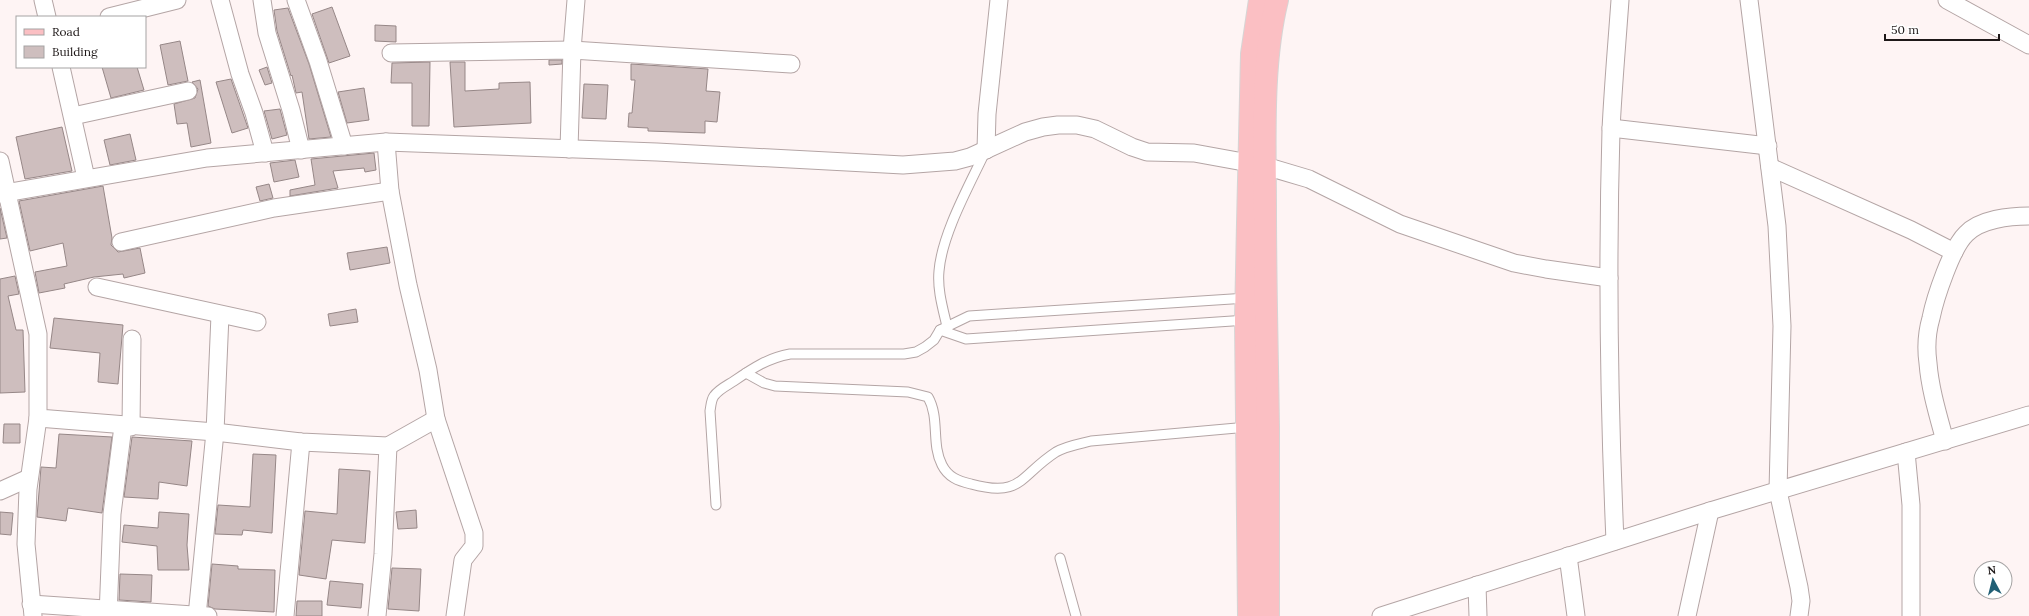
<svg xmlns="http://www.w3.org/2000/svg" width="2029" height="616" font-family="Lora,serif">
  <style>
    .building { fill: #cebebe; stroke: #968787 }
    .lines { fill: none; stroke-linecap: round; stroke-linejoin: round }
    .lane-casing { stroke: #b4a5a5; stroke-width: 11 }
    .street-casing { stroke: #b4a5a5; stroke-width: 19 }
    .primary-casing { stroke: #d6d5d5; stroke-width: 24 }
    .lane { stroke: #fff; stroke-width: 9 }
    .street { stroke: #fff; stroke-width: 17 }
    .primary { stroke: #fbbfc3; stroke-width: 22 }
  </style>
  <rect width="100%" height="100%" fill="#fef4f4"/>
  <g class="building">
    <polygon points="332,7 350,56 329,63 312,14"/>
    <polygon points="288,8 309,64 331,137 309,139 302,92 296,93 292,75 291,76 277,31 274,10"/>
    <polygon points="375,25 396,26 396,42 375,41"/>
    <polygon points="180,41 188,81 168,85 160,45"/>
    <polygon points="549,60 562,60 562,64 549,65"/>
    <polygon points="430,62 429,126 412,126 412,83 391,83 392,63"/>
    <polygon points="450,62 465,62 465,91 499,89 499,83 530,82 531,123 454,127"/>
    <polygon points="631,64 708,69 706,91 720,92 717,122 705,121 705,133 648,131 648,128 628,127 629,113 632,113 635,80 631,80"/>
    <polygon points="102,67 137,67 144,90 111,98"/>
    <polygon points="267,67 272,83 265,85 259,70"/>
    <polygon points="231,79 248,128 232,133 216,82"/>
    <polygon points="200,80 211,143 191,147 187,123 177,124 174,104 195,98 198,89 192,82"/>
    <polygon points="584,84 608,85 606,119 582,118"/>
    <polygon points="364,88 369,120 347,123 338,92"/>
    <polygon points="280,109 287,135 272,139 264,111"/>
    <polygon points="62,127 72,171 25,179 16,137"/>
    <polygon points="130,134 136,160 110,165 104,140"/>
    <polygon points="374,153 376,170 365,172 364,168 333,171 338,188 290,196 290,190 315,185 311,159"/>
    <polygon points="295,160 299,177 274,182 270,163"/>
    <polygon points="269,184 273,198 260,201 256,187"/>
    <polygon points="103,186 112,238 111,245 118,252 140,248 145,273 124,278 123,274 94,277 64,284 65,288 39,293 35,272 67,266 63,243 30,251 19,201"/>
    <polygon points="0,208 7,238 0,239"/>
    <polygon points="387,247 390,263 350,270 347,253"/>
    <polygon points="15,276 19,294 8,296 16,330 23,330 25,392 0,393 0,279"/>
    <polygon points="356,309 358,322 330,326 328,314"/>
    <polygon points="54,318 123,325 118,384 98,382 100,353 50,348"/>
    <polygon points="4,424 20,424 20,443 3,443"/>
    <polygon points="59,434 112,437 102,513 68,508 66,521 37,517 41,467 56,468"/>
    <polygon points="132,437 192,441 187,486 159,482 158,499 124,497"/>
    <polygon points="253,454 276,455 272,533 243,530 242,535 215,534 218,505 250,507"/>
    <polygon points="339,469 370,471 365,543 332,540 326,579 299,575 305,511 337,514"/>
    <polygon points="416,510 417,528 398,529 396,512"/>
    <polygon points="0,512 13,513 11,535 0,534"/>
    <polygon points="159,512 189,514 187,545 189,570 158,570 157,546 122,542 124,525 158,528"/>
    <polygon points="212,564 238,566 238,569 275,570 274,612 215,609 208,606"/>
    <polygon points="392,568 421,569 419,611 388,609"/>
    <polygon points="120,574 152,575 151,602 119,600"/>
    <polygon points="330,581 363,584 361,608 327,605"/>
    <polygon points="297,601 322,601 322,616 296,616"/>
  </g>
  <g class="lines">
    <defs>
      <g id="lane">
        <polyline points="940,330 966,339 1247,320"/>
        <path d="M 948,331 C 944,312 937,291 939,271 C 942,234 969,186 985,152"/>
        <path d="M 746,373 L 764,383 L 775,386 L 908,392 L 928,397 C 940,418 931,444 942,465 C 948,477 958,481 971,484 C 1022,498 1019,476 1056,452 C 1066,446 1079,444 1091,441 L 1248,427"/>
        <path d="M 716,505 L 710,411 C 711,406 711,400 714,396 C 719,389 728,385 734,381 C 753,368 768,358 790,354 L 904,354 L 916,352 L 925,347 L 934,340 L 940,330 L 969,316 L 1247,298"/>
        <polyline points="1060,558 1076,616"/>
      </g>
      <g id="street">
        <polyline points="43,0 47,17"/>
        <polyline points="220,0 240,74 254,113 265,153"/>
        <polyline points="262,0 267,33 291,110 301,150"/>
        <polyline points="296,0 318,61 344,146"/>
        <polyline points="1749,0 1777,226 1782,326 1778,491 1799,587 1801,601 1799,616"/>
        <polyline points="1947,0 2029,45"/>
        <polyline points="109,17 177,0"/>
        <polyline points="391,53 572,50 791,64"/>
        <polyline points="61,67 86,178"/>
        <polyline points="73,116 188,91"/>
        <polyline points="1611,128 1768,146"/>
        <polyline points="386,142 390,191 408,285 428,370 436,419 474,533 474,546 463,560 455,616"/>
        <polyline points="569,149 572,50 576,0"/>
        <polyline points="986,150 987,114 999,0"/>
        <polyline points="0,161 38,334 38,418 215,432 301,442 388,446 436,419"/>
        <polyline points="1265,166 1309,179 1400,224 1514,263 1546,269 1609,278"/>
        <polyline points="1770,167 1911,230 1954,252"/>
        <polyline points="0,194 207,158 386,142 657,152 903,165 955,161 970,157 1025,132 1043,127 1058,125 1077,125 1095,129 1132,147 1147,152 1194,153 1249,163"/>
        <polyline points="121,242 274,208 390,191"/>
        <polyline points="97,287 257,322"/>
        <polyline points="131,427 132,339"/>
        <path d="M 1945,441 C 1938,415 1930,389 1928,363 C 1926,349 1927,332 1931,318 C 1935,298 1952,247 1966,234 C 1980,219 2010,216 2029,216"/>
        <polyline points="1906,452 1911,505 1911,616"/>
        <polyline points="0,491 29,478"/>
        <path d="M 1615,541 C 1609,404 1607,267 1611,130 C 1613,87 1617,43 1620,0"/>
        <polyline points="1568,556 1576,616"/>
        <polyline points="1477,585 1478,616"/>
        <polyline points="31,604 208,616"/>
        <polyline points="33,616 26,544 28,489 38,418"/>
        <polyline points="108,616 112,514 123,426"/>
        <polyline points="197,616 215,432 220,315"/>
        <polyline points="285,616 301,442"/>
        <polyline points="377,616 383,554 388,446"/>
        <polyline points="1381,616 1710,511 2029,415"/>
        <polyline points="1687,616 1710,511"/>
      </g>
      <g id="primary">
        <polyline points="1249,616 1246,320 1248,223 1252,54 1260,0"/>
        <path d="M 1268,616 C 1268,553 1268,490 1268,427 C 1267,355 1265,282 1265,210 C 1265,142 1261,65 1277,0"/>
      </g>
    </defs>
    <use href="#lane" class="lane-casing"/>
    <use href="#street" class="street-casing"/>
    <use href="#primary" class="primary-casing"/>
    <use href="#lane" class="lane"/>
    <use href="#street" class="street"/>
    <use href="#primary" class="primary"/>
  </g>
  <rect x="16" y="16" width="130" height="52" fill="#ffffff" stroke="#a5a3a3"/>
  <rect x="24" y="29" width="20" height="6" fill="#fbbfc3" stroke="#a5a3a3"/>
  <text x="52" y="36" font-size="12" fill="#1e1818">Road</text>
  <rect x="24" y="46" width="20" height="12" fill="#cebebe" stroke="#a5a3a3"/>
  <text x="52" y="56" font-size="12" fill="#1e1818">Building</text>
  <g transform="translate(1993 580) rotate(353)"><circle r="19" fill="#ffffff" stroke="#a5a3a3"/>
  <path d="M0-3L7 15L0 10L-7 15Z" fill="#215f75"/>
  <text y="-6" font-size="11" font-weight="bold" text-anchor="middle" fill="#1e1818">N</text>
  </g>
  <path d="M1885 34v6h114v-6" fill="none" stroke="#1e1818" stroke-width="2"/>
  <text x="1891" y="34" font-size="12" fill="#1e1818" stroke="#ffffff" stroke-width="3" paint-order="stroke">50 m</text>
</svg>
